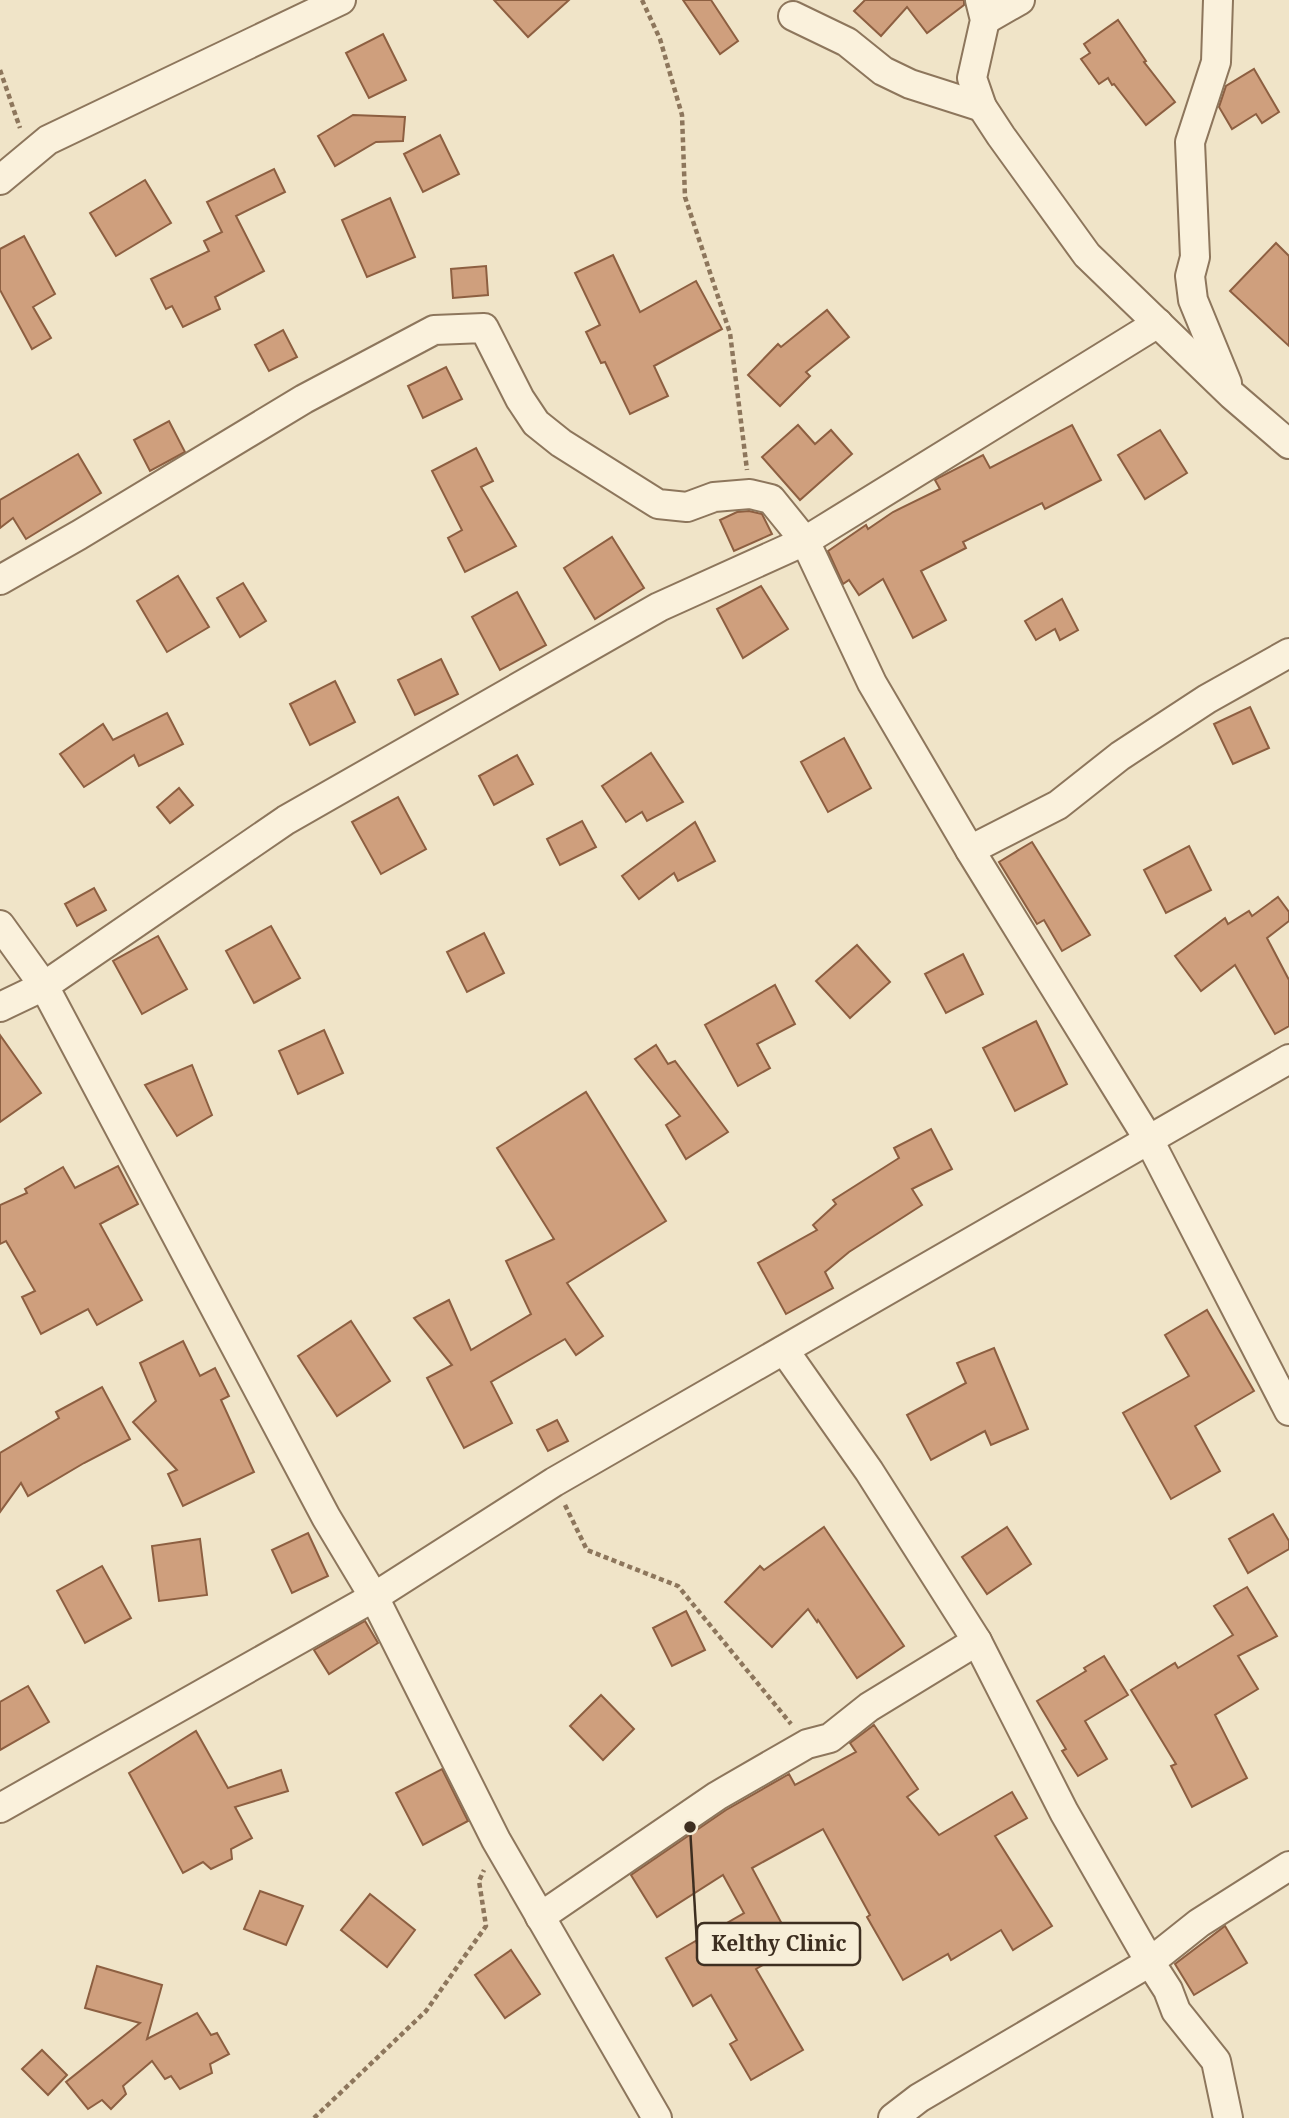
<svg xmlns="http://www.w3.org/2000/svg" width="1289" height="2118" font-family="'Noto Serif',serif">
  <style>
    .building { fill: #cf9f7d; stroke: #8d5f41; stroke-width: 2 }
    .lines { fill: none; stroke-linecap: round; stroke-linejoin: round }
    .street-casing { stroke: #8d765c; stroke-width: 32 }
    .path { stroke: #8d765c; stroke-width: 4.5; stroke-dasharray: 5 3.5; stroke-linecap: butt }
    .street { stroke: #faf1dc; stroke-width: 28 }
    .leader { fill: none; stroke: #3d2e20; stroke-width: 2.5 }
    .callout-dot { fill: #3d2e20; stroke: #f7eed8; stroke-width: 2.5 }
    .callout { fill: #f7eed8; stroke: #3d2e20; stroke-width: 2.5 }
    .callout-label { font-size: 21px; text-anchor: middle; font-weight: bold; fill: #3d2e20 }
  </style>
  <rect width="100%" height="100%" fill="#f0e4c8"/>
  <g class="building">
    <polygon points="494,0 569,0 528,37"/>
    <polygon points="683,0 711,0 738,41 720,54"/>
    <polygon points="865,0 964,0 964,5 927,33 907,7 881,36 854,11"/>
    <polygon points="1118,20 1146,61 1144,62 1175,102 1146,125 1114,84 1112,85 1108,78 1099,84 1081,59 1090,53 1084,44"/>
    <polygon points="383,34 406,80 369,98 346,53"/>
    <polygon points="1254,69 1279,112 1262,123 1256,114 1232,129 1219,107 1226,86"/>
    <polygon points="353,115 405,117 403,141 376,142 335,166 318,136"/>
    <polygon points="440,135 459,174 423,192 404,154"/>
    <polygon points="274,169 285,192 236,216 264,271 215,297 220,309 183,327 172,306 166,309 151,279 209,251 204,241 222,232 207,202"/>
    <polygon points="145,180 171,223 116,256 90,213"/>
    <polygon points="390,198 415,257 367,277 342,220"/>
    <polygon points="24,236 55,294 33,307 51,338 32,349 0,290 0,249"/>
    <polygon points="1276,243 1289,256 1289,346 1230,291"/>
    <polygon points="613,255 640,312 696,281 722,329 654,366 668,396 630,414 605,362 601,363 586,332 600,325 575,273"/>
    <polygon points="486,266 488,295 453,298 451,269"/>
    <polygon points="827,310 849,337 806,372 810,376 780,406 748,375 778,344 781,347"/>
    <polygon points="283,330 297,357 269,371 255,345"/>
    <polygon points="446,367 462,399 423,418 408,386"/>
    <polygon points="169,421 185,452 150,471 134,440"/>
    <polygon points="798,425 815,444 831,430 852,454 800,500 762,457"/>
    <polygon points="1072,425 1101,480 1045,509 1042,503 963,542 966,548 921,571 946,620 913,638 883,579 859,595 849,580 843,584 828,551 866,525 868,529 893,512 940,489 935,480 940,477 983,455 990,468"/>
    <polygon points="1160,430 1187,473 1145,499 1118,455"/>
    <polygon points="476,448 493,481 481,487 516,546 465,572 448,538 462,530 432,471"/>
    <polygon points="78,454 101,493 26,539 13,518 0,528 0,500"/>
    <polygon points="749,511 762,514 772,534 734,551 720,520 737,512"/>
    <polygon points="612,537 644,588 595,619 564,568"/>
    <polygon points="178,576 209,627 167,652 137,601"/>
    <polygon points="243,583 266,621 240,637 217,598"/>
    <polygon points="761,586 788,629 743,658 717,609"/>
    <polygon points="517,592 546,645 500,670 472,617"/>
    <polygon points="1062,599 1078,630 1060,640 1055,629 1036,640 1025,621"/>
    <polygon points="441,659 458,694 415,715 398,680"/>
    <polygon points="335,681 355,722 310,745 290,704"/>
    <polygon points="1250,707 1269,748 1233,764 1214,724"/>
    <polygon points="167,713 183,744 139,766 134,755 84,787 60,754 103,724 113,740"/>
    <polygon points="844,738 871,788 828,812 801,762"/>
    <polygon points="651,753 683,802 647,821 642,812 626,822 602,786"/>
    <polygon points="517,755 533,784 494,805 479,776"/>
    <polygon points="179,788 193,805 170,823 157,807"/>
    <polygon points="398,797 426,849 381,874 352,822"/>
    <polygon points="582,821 596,847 560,865 547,839"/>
    <polygon points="695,822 715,861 678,881 674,873 639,899 622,876"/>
    <polygon points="1032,842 1090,935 1062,951 1044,920 1037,924 999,862"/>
    <polygon points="1189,846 1211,890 1166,913 1144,870"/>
    <polygon points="94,888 106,910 77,926 65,904"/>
    <polygon points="1278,897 1289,912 1289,921 1267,938 1289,980 1289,1026 1275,1034 1235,965 1201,991 1175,956 1225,918 1228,924 1249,911 1252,916"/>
    <polygon points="271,926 300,978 254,1003 226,951"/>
    <polygon points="484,933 504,973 467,992 447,952"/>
    <polygon points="158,936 187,989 142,1014 113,961"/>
    <polygon points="857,945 890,982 850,1018 816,981"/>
    <polygon points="963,954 983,994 946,1013 925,974"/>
    <polygon points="775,985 795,1024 757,1044 770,1068 738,1086 705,1025"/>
    <polygon points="1036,1021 1067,1084 1015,1111 983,1048"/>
    <polygon points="324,1030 343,1073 298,1094 279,1051"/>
    <polygon points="0,1035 41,1093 0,1122"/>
    <polygon points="656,1045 668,1064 675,1061 728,1132 686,1159 666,1125 680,1116 635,1059"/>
    <polygon points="192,1065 212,1115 177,1136 145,1085"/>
    <polygon points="586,1092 666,1221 567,1283 603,1336 576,1355 565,1339 491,1382 512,1423 464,1448 427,1378 452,1365 414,1318 449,1300 471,1350 531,1314 506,1261 554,1239 497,1148"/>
    <polygon points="931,1129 952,1169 912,1189 922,1205 849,1252 825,1272 833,1288 786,1314 758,1263 817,1230 813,1225 836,1204 833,1200 899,1158 894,1148"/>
    <polygon points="118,1166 138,1204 100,1224 142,1300 97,1325 88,1309 41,1334 22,1297 35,1291 6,1241 0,1244 0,1205 27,1193 25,1189 63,1167 75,1188"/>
    <polygon points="1207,1310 1254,1391 1195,1426 1220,1471 1171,1499 1123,1413 1189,1376 1165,1335"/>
    <polygon points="351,1321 390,1381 337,1416 298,1356"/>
    <polygon points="183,1341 200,1376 215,1368 229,1396 221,1400 254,1472 183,1506 168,1474 177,1470 133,1422 156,1401 140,1363"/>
    <polygon points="994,1348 1028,1429 991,1445 985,1431 931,1460 907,1415 966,1383 957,1363"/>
    <polygon points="102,1387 130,1439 84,1463 28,1496 21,1483 0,1512 0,1453 59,1418 56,1412"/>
    <polygon points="557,1420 568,1441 548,1451 537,1430"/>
    <polygon points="1273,1514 1289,1541 1289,1549 1248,1573 1229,1539"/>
    <polygon points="824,1527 904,1646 857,1678 818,1620 817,1622 808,1609 772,1647 725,1602 760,1566 764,1570"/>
    <polygon points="1007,1527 1031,1564 987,1594 962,1557"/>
    <polygon points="308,1533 328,1576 292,1593 272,1550"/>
    <polygon points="200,1539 207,1595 159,1601 152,1546"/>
    <polygon points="102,1566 131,1618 85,1643 57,1591"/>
    <polygon points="1247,1587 1277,1636 1238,1656 1258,1689 1215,1715 1247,1778 1192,1807 1171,1766 1176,1764 1131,1690 1175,1663 1178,1668 1233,1635 1214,1606"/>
    <polygon points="686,1611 705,1650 672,1666 653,1628"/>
    <polygon points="365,1621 378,1643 329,1674 314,1650"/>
    <polygon points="1104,1656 1128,1695 1085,1721 1107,1759 1078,1776 1062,1751 1066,1749 1037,1701 1086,1671 1084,1668"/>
    <polygon points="28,1686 49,1722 0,1750 0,1702"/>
    <polygon points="601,1695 634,1729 603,1760 570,1726"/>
    <polygon points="874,1725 918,1789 907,1797 939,1835 1012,1792 1027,1818 995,1836 1052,1926 1013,1950 1001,1930 951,1960 948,1954 903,1980 867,1917 870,1915 823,1829 752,1868 790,1939 758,1956 763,1965 756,1969 803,2050 751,2080 730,2044 737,2040 711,1995 693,2006 666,1958 744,1913 723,1875 657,1917 631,1875 726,1810 789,1774 795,1785 856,1752 850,1743"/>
    <polygon points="196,1731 228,1788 281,1770 288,1791 235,1807 252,1838 231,1849 232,1859 211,1869 203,1862 183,1873 129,1773"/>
    <polygon points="442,1769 468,1821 423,1845 396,1793"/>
    <polygon points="260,1891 303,1906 286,1945 244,1929"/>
    <polygon points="370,1894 415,1930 387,1967 341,1930"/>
    <polygon points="1225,1926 1247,1963 1194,1995 1175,1964"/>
    <polygon points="511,1950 540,1994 505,2018 475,1975"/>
    <polygon points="97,1966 162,1985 147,2039 197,2013 211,2035 217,2033 229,2054 210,2064 212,2073 180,2089 171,2076 165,2079 152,2061 123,2086 126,2094 111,2109 102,2100 88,2109 66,2082 140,2023 85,2008"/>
    <polygon points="42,2050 67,2075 48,2095 22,2069"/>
  </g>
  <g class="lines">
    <defs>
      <g id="street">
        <polyline points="980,0 985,20 972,78 982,107 1001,136 1087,255 1232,395 1289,444"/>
        <polyline points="1218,0 1216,62 1190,142 1195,257 1190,276 1193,300 1227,383"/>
        <polyline points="793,16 847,42 883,71 910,84 982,107"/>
        <polyline points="985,20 1020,0"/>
        <polyline points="0,180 48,140 341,0"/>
        <polyline points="0,580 79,535 304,399 434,330 484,328 520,399 536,423 561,443 658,504 687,507 714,497 750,494 771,499 805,541 872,683 970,850 1149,1140 1289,1411"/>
        <polyline points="970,850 1058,805 1120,756 1207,699 1289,653"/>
        <polyline points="0,925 44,986 326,1517 374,1597 496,1840 657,2118"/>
        <polyline points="0,1007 44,986 286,820 659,607 805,541 1158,323"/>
        <polyline points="784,1350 869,1471 977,1641 1064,1812 1150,1962 919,2098 893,2118"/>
        <polyline points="0,1808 374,1597 554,1482 1289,1059"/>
        <polyline points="540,1917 717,1796 807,1744 830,1738 869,1707 977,1641"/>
        <polyline points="1228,2118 1216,2061 1176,2011 1168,1990 1150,1962 1199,1923 1289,1866"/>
      </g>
    </defs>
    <use href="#street" class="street-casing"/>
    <g class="path">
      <polyline points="642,0 660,39 682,115 685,197 730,333 747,470"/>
      <polyline points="0,70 20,128"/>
      <polyline points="565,1505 587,1550 678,1586 791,1724"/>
      <polyline points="314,2118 426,2011 486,1926 479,1881 484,1870"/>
    </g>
    <use href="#street" class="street"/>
  </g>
  <path class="leader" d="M690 1827L697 1944"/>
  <circle class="callout-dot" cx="690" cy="1827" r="7"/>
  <rect class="callout" x="697" y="1923" width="163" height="42" rx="7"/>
  <g class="callout-label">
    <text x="779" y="1951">Kelthy Clinic</text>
  </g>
</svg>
